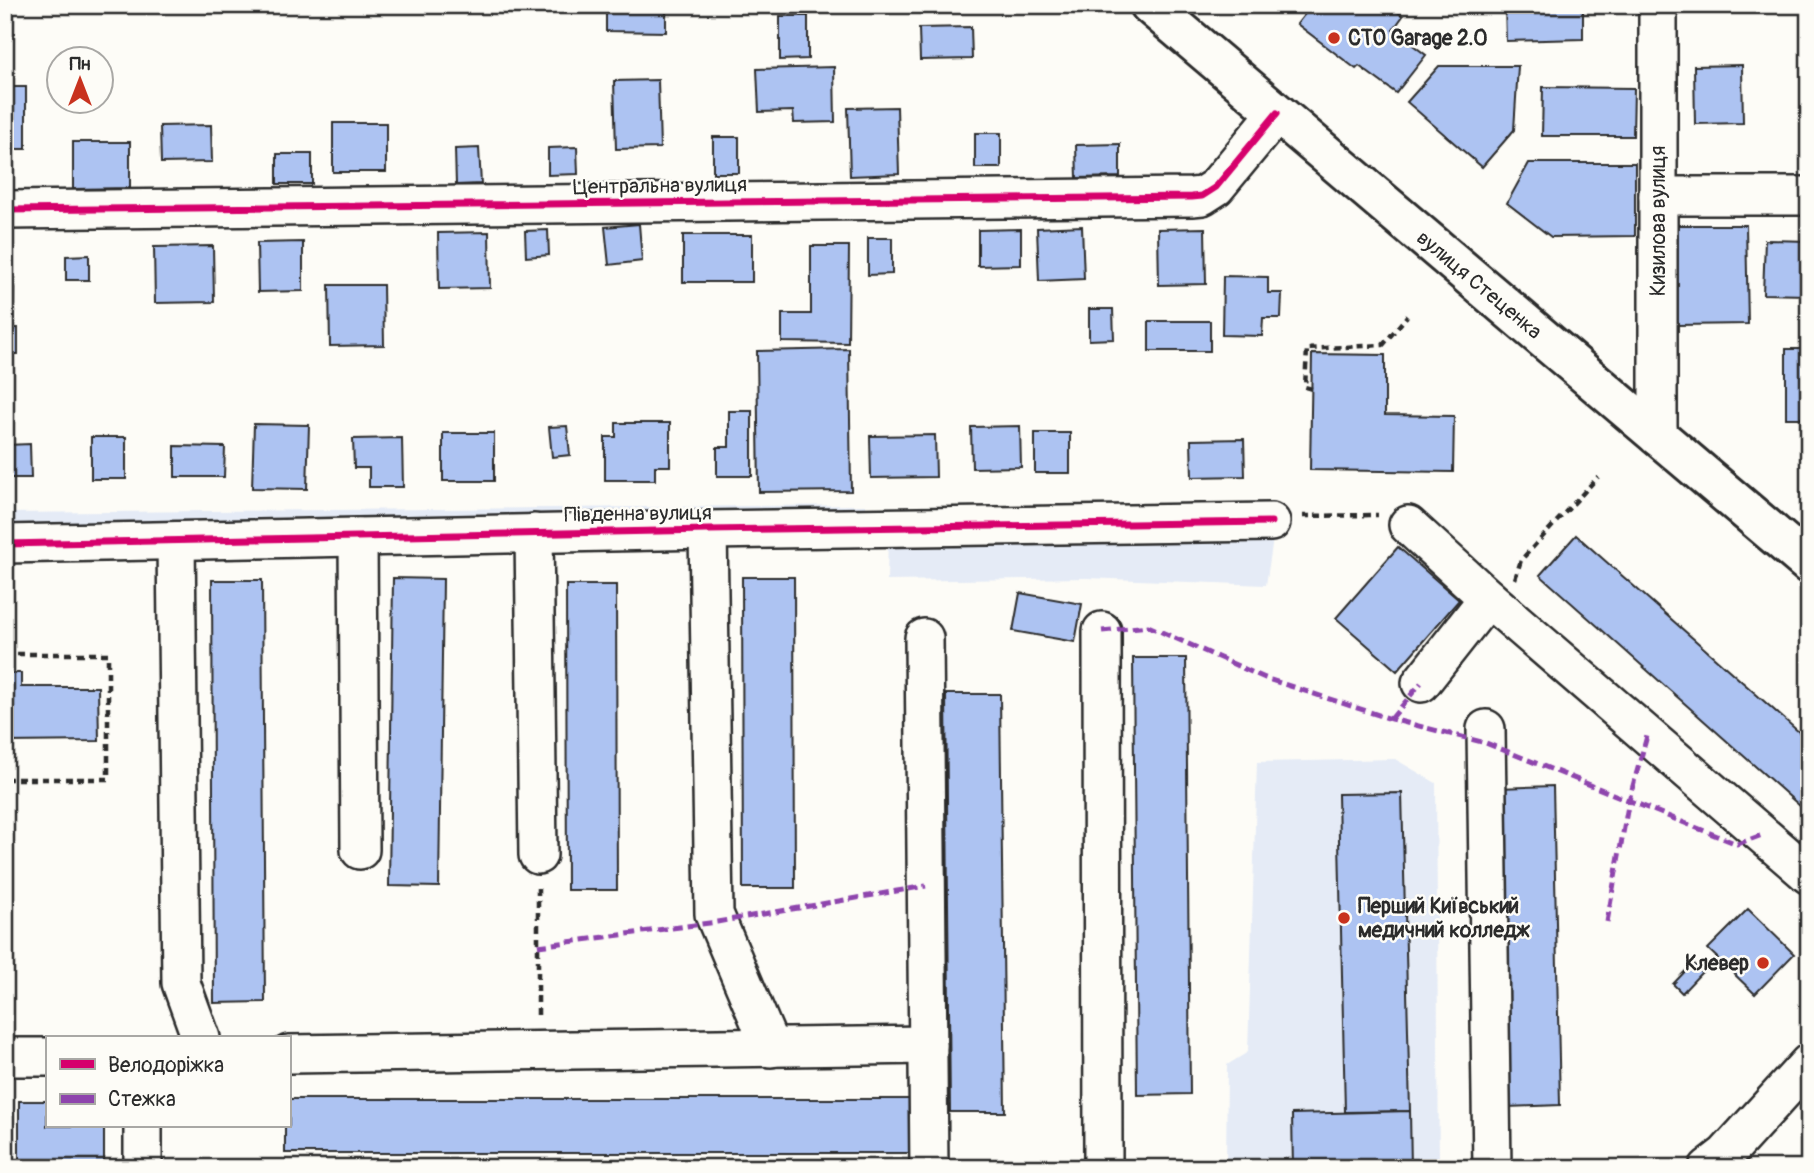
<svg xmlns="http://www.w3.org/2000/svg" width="1814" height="1173" font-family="Pangolin,sans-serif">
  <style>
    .built { fill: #e5ebf6 }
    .building { fill: #adc3f2; stroke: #2b2b2b; stroke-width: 2 }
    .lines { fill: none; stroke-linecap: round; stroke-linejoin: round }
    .minor-casing { stroke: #2b2b2b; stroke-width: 42 }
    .major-casing { stroke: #2b2b2b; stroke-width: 44 }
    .path { stroke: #2b2b2b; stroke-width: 4.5; stroke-dasharray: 7 5; stroke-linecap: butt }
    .minor { stroke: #fdfcf7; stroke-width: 37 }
    .major { stroke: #fdfcf7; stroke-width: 38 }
    .quiet { stroke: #8e44ad; stroke-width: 5; stroke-dasharray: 10 5; stroke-linecap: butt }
    .cycleway-casing { stroke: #fdfcf7; stroke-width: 11 }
    .cycleway { stroke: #d6006c; stroke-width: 7 }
    .poi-dot { fill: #c8321e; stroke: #fdfcf7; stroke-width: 2.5 }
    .labels { text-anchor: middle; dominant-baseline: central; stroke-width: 5; stroke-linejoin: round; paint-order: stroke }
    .poi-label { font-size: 21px; font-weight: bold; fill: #2b2b2b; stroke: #fdfcf7; text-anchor: start }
    .street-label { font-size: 21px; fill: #2b2b2b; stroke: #fdfcf7 }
  </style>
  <rect width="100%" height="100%" fill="#fdfcf7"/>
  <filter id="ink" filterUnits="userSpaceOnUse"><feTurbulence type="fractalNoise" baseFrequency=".0143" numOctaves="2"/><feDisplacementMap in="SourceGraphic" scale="14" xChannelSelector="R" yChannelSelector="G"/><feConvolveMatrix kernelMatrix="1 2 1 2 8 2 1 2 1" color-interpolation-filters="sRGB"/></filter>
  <g filter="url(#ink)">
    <g class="built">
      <polygon points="866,505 867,521 5,532 5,513"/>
      <polygon points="888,534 1273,539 1266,585 1086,578 887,581"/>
      <polygon points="1395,759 1436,783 1439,1168 1226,1168 1227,1065 1248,1052 1257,762"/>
    </g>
    <g class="building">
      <polygon points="407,5 487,5 487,11 407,9"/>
      <rect x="511" y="5" width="59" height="6"/>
      <polygon points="606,5 666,5 666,32 606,31"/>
      <polygon points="1312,5 1388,5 1403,16 1393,30 1426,55 1396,93 1359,66 1356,69 1297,24"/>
      <polygon points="1505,5 1583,5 1583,39 1506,41"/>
      <rect x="1691" y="5" width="51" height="8"/>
      <polygon points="780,16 808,16 808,59 780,60"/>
      <polygon points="971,27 972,59 920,60 919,28"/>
      <polygon points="1742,65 1743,123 1695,124 1694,66"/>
      <polygon points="1439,66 1518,66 1514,130 1482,167 1407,102"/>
      <polygon points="834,67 835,122 794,123 793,111 759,112 757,69"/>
      <polygon points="658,80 660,148 616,149 614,81"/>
      <rect x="5" y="87" width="21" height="62"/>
      <polygon points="1543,87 1634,88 1633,136 1542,136"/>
      <polygon points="897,107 899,174 850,176 848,108"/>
      <rect x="333" y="123" width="53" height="49"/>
      <polygon points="211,125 212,162 161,163 160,126"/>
      <rect x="975" y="133" width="26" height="35"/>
      <rect x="713" y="137" width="26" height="36"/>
      <polygon points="73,142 130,142 130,188 73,189"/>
      <polygon points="1120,144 1120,177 1077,178 1076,145"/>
      <polygon points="577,147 578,174 548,175 548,148"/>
      <polygon points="479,148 481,184 456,185 455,149"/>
      <rect x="277" y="154" width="35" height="30"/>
      <polygon points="1529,163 1635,163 1635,236 1551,237 1507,203"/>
      <polygon points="639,224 642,261 609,265 605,227"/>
      <polygon points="1677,225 1746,225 1748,324 1678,325"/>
      <polygon points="1082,226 1084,279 1039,281 1037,228"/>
      <polygon points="1205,228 1206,284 1159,285 1158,229"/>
      <polygon points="1021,229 1021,265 978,266 978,230"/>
      <polygon points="548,230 549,255 526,257 525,231"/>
      <polygon points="489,232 490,288 439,289 438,233"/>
      <rect x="683" y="235" width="69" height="47"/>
      <polygon points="868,238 892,238 892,274 868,275"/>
      <polygon points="1765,240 1809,241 1809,295 1763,294"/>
      <polygon points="303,242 303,291 258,292 257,243"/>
      <polygon points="213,246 214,302 155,303 154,247"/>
      <polygon points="811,246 849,246 848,343 782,342 782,314 811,314"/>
      <polygon points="89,255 89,280 66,280 66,256"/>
      <polygon points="1223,276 1268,277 1268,293 1282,293 1281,318 1263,318 1262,336 1222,335"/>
      <polygon points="329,285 383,285 384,345 330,346"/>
      <polygon points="5,288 14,288 13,328 18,328 18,354 5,354"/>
      <polygon points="1089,309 1113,309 1114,339 1089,340"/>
      <rect x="1149" y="321" width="61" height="30"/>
      <polygon points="849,349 851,491 759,492 757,351"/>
      <rect x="1786" y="349" width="23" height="69"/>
      <polygon points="1312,354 1385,355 1385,415 1454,416 1453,472 1310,470"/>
      <polygon points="729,411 752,411 752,476 717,476 717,447 729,447"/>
      <polygon points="616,423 670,423 670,466 655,466 655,480 605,480 605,437 616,437"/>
      <polygon points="254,424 309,425 307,489 252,488"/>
      <polygon points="567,426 570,455 552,457 549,427"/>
      <polygon points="1020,426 1021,467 972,468 971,427"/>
      <rect x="443" y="433" width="51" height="48"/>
      <rect x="1035" y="433" width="35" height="40"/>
      <polygon points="935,435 936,477 871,478 870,436"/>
      <rect x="91" y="437" width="35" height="42"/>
      <polygon points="402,438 403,487 369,487 369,468 354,468 353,439"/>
      <polygon points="1244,439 1245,476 1192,477 1191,440"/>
      <polygon points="30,444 31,478 7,478 6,445"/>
      <polygon points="175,446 225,447 224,477 175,477"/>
      <polygon points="1576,535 1809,741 1809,814 1540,575"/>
      <polygon points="1398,547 1459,600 1397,671 1336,618"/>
      <polygon points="742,577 794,577 795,888 743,888"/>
      <polygon points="393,578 443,579 439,887 389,886"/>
      <polygon points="212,580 262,580 265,1002 214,1003"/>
      <polygon points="566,585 616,585 617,890 567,890"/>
      <polygon points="1020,593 1082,604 1075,642 1013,631"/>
      <polygon points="1133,658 1186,658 1190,1094 1137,1095"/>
      <polygon points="5,673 21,673 21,687 98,687 99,741 5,742"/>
      <polygon points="946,694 1000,694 1005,1112 950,1112"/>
      <polygon points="1553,786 1560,1105 1506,1107 1498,788"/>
      <polygon points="1402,793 1410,1111 1345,1112 1338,794"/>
      <polygon points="1748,909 1794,954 1755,994 1708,949"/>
      <polygon points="1693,963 1702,972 1682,993 1673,984"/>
      <polygon points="289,1099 909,1099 909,1153 285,1153 285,1126 289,1126"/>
      <polygon points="19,1101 47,1101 47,1126 104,1126 104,1168 19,1168"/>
      <polygon points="1410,1111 1411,1168 1382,1168 1382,1165 1293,1168 1292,1114"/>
    </g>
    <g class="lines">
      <defs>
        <g id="minor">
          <polyline points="1658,5 1658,437"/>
          <polyline points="1658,196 1809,196"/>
          <polyline points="5,210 1192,197 1202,196 1216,187 1277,113"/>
          <polyline points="1408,525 1488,598 1809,875"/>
          <polyline points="708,530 714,914 771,1048"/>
          <polyline points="534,533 538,855"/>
          <polyline points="358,537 360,850"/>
          <polyline points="176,541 181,983 201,1038"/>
          <polyline points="5,544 708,530 1271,522"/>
          <polyline points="1102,631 1103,1168"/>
          <polyline points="924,638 929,1168"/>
          <polyline points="1421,683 1488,598"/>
          <polyline points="1486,729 1492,1168"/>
          <polyline points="289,1054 928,1045"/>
          <polyline points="5,1057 47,1057"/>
          <polyline points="143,1126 143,1168"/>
          <polyline points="1708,1168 1726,1154 1809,1063"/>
        </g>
        <polyline id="major" points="1150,5 1809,564"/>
      </defs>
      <use href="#minor" class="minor-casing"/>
      <use href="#major" class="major-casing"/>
      <g class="path">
        <polyline points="1312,389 1305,387 1307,349 1383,345 1407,316"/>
        <polyline points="1303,516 1378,515"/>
        <polyline points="1515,579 1521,560 1598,477"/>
        <polyline points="5,654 108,654 108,779 5,779"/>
        <polyline points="538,888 538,1019"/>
        <polyline points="865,1165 865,1168"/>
        <polyline points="1358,1165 1358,1168"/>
      </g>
      <use href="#minor" class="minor"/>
      <use href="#major" class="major"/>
      <g class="quiet">
        <polyline points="1102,631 1148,626 1265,678 1391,719 1486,743 1737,844 1762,835"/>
        <polyline points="1391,719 1421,683"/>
        <polyline points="1607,922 1629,800 1647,736"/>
        <polyline points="538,946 717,922 926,886"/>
      </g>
      <defs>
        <g id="cycleway">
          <polyline points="5,210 1192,197 1202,196 1216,187 1277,113"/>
          <polyline points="5,544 708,530 1271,522"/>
        </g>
      </defs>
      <use href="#cycleway" class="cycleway-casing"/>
      <use href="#cycleway" class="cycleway"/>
    </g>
  </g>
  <g class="poi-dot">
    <circle cx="1334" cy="38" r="7"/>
    <circle cx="1344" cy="918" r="7"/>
    <circle cx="1763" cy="963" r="7"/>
  </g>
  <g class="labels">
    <g class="poi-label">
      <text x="1348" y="38">СТО Garage 2.0</text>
      <text x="1358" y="906">Перший Київський<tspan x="1358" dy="24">медичний колледж</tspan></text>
      <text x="1749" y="963" text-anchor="end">Клевер</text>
    </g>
    <g class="street-label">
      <text transform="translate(660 186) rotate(-1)">Центральна вулиця</text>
      <text transform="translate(1658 221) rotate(-90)">Кизилова вулиця</text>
      <text transform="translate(1479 285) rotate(40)">вулиця Стеценка</text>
      <text transform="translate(638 514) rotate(-1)">Південна вулиця</text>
    </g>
  </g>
  <rect width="1814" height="1173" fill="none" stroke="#fdfcf7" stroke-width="28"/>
  <rect x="14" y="14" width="1786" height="1145" fill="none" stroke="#2b2b2b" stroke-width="2.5" filter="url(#ink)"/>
  <rect x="46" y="1036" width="245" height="91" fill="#fdfcf7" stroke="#a9a8a5" stroke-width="2"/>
  <rect x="60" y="1059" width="35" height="10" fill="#d6006c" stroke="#a9a8a5" stroke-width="2"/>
  <text x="108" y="1072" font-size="21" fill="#2b2b2b">Велодоріжка</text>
  <rect x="60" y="1094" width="35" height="10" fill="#8e44ad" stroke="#a9a8a5" stroke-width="2"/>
  <text x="108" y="1106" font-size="21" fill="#2b2b2b">Стежка</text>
  <g transform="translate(80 80)"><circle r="33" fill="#fdfcf7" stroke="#a9a8a5" stroke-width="2"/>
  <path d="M0-5L12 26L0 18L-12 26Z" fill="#c8321e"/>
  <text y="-10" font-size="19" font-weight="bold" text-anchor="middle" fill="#2b2b2b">Пн</text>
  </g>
</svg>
